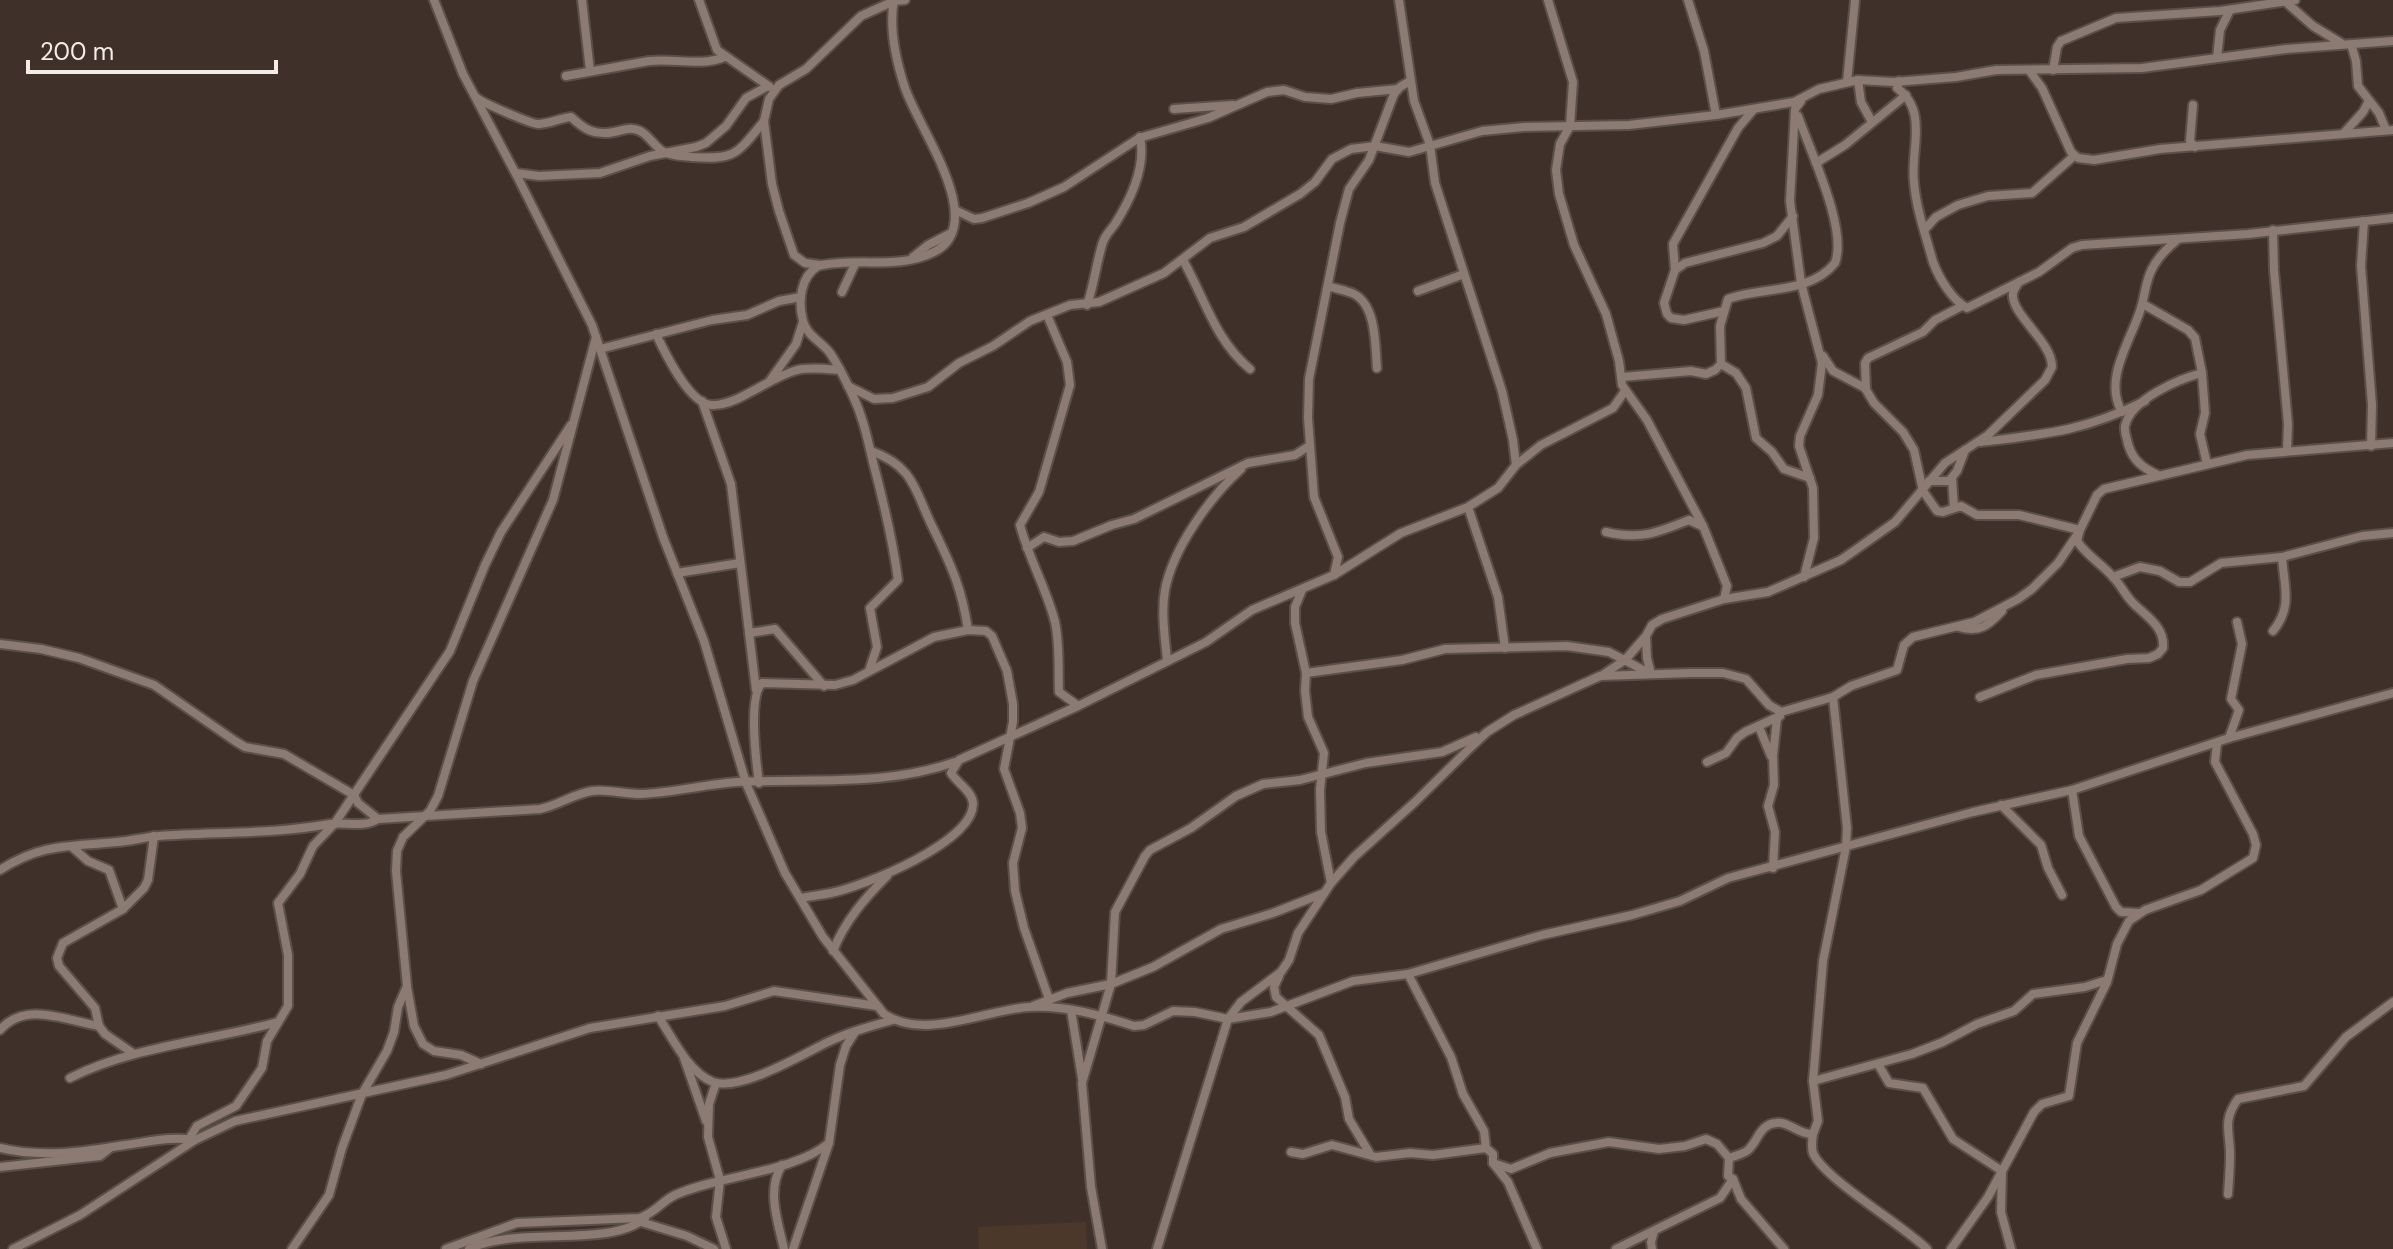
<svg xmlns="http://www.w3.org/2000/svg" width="2393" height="1249" font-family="'DM Sans',sans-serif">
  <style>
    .built { fill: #4b382b }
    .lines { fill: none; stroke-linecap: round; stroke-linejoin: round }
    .street-casing { stroke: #5b5049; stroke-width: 12 }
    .street { stroke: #8b7b72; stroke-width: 8 }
  </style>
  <rect width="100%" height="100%" fill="#3f3129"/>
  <polygon class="built" points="1086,1222 1087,1249 979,1249 978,1227"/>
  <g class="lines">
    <defs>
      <g id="street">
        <path d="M 434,0 L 463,74 L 518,178 L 592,325 L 663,537 L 704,641 L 746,783 L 785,873 L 823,937 L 884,1014 C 925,1041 984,1010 1029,1007 C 1065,1005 1100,1015 1134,1026 L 1144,1025 L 1173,1011 L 1195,1012 L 1228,1019 L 1271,1012 L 1353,981 L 1408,974 L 1542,935 L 1632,915 L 1680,901 L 1728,878 L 1973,812 L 2072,790 L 2229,738 L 2393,693"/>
        <polyline points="582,0 590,71"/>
        <polyline points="699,0 717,50 770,87"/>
        <polyline points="1548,0 1573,82 1570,126 1560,144 1556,170 1559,194 1574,245 1606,314 1619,361 1622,385 1647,420 1703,526 1727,586 1724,599"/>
        <polyline points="1688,0 1704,51 1716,115"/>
        <polyline points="2287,3 2313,26 2341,43"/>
        <polyline points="2351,44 2356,61 2358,86 2379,113 2386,130"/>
        <polyline points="2217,58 2220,30 2230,10"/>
        <polyline points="2029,70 2042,88 2071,152 2078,158 2094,160 2160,149 2393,130"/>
        <polyline points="2053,70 2057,47 2061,41 2116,18 2220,11 2295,0"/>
        <path d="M 566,76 L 649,61 C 676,58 699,67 725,57"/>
        <polyline points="1858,80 1861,102 1872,122"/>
        <path d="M 1899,81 L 1897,88 C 1929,111 1910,151 1914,182 C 1916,209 1926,236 1933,262 C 1939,278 1952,300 1967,308 L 2039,272 L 2072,248 L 2082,245 L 2248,234 L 2393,218"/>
        <polyline points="1847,82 1855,0"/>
        <path d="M 477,98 C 483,103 531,124 538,124 C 549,124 560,118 571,117 C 584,129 594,136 614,132 C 620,131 626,128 633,129 C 646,130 652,144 662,151 C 670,156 682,156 692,157 C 736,160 737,154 764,121"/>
        <polyline points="1801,101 1795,109 1790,201 1801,283 1822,363 1818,395 1800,436 1799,446 1813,488 1814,538 1804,577"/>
        <polyline points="2193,105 2190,141 2195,147"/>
        <polyline points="1174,109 1233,105"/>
        <polyline points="2344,133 2363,112 2369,101"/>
        <polyline points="1816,163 1845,145 1906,95"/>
        <polyline points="516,173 539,176 600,173 650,156 696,147 706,143 726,126 746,98 768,86"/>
        <polyline points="955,210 974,219 982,218 1028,203 1064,187 1139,138 1208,118 1267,92 1284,90 1305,97 1331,99 1357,93 1398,89"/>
        <polyline points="2364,221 2361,266 2372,405 2371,446"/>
        <polyline points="1925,229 1936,217 1958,205 1988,196 2032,193 2074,156"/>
        <polyline points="2273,230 2274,270 2288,424 2287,451"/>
        <polyline points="913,257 928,245 949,234"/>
        <path d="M 1183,260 C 1205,299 1215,340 1250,369"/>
        <polyline points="820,265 805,263 794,255 779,211 772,184 764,121 769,99 779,85 806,69 861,16 894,1 905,0"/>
        <polyline points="1675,270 1685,263 1763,243 1777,236 1793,216"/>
        <path d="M 1328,286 C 1336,289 1346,290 1354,294 C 1377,306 1375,347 1377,368"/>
        <polyline points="1418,291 1464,274"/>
        <polyline points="842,292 855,264"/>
        <polyline points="2143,304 2188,330 2195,338 2202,373 2205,413 2200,434 2207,464"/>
        <path d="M 1087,305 C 1094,285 1096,265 1102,245 C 1104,236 1110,231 1115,224 C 1131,199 1146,166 1140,137"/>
        <polyline points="1724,311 1684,320 1671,318 1667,314 1664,303 1675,270 1673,244 1738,128 1754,109"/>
        <path d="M 1047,315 L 1067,362 L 1070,385 L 1039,492 L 1020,525 C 1029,559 1047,590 1055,622 C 1060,645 1058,669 1059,692 L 1077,705"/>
        <path d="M 656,334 C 665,353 689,403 711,405 C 722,406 738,399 747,394 C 763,386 779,375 797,370 C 810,367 826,369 840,370"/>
        <polyline points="600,349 712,320 747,315 779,301 801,297"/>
        <polyline points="1823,356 1833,371 1865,388 1874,403 1903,432 1914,450 1923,491 1937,511 1943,512 1961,506 1977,515 2019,515 2080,530"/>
        <polyline points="1721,364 1736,373 1746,388 1756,438 1772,452 1784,469 1810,478"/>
        <path d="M 1622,377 L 1691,371 L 1706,374 L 1715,370 L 1721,364 L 1720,326 L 1728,299 C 1762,286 1809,295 1835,263 C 1848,229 1810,151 1798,116"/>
        <polyline points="769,382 796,344 803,322"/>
        <polyline points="848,386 874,399 893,398 928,387 959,363 993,346 1030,321 1070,305 1099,302 1164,273 1210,238 1244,227 1300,194 1315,182 1332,159 1351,149 1375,146 1409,152 1482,131 1524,127 1629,125 1716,115 1794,102 1819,89 1858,80 1894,82 1956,77 1996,70 2142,68 2286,49 2393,41"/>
        <polyline points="1866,389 1865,363 1868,358 1923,332 1935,320 1962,306"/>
        <polyline points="702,401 731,484 756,690"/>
        <path d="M 2122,412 C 2103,380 2130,342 2140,311 C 2145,297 2145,282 2152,269 C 2158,257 2166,249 2177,240"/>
        <path d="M 1981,442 C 2047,434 2084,431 2145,401"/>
        <path d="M 871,451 C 916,467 915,493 934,530 C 952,567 962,589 968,630"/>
        <polyline points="1516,465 1541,445 1613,408 1625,391"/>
        <path d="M 2158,475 C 2143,468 2133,461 2128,444 C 2127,438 2124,432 2125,426 C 2131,399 2179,379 2202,373"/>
        <polyline points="1952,478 1954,508"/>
        <polyline points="1929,481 1949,481 1957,471 1965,450"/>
        <polyline points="1468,507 1498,597 1505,648"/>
        <path d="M 1606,532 C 1640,540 1657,533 1689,520 L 1702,526"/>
        <polyline points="1027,548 1044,537 1059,542 1073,541 1112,525 1134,519 1248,463 1295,455 1309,446"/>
        <polyline points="677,573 740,563"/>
        <polyline points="1334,575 1338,557 1314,497 1308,418 1309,379 1340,223 1349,189 1369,160 1394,94 1400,87 1410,81"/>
        <polyline points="2113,577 2140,567 2160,571 2179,582 2190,582 2221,563 2282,557 2362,536 2393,533"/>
        <polyline points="1302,590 1295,607 1295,623 1306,673 1305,691 1308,717 1324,753 1320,790 1321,832 1331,883"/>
        <path d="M 1959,627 C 1979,633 1988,626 2002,611"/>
        <path d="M 2273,631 C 2293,607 2284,586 2282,557"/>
        <polyline points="749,633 775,629 824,686"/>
        <polyline points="1646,637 1647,658 1651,674"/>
        <path d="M 0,644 L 41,649 L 79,658 L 154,685 L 235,741 L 245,747 L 284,754 L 354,795 L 358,803 L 378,819 L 540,809 C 559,805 573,794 592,791 C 608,789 624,794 640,794 C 673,793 705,784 738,782 C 812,778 884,787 955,762"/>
        <path d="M 1167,660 C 1165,638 1161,613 1165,590 C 1173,548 1210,497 1241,469"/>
        <path d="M 869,671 L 877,647 L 870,608 L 898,580 C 893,541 884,504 874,466 C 868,442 864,419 853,396 C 846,381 839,366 830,353 C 821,341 807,336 803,321 C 798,302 800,277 818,266 C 855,257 899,270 934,252 C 991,223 915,124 904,85 C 896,60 889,26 894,0"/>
        <polyline points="1306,673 1402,660 1445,649 1567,646 1609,652 1649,673"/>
        <path d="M 1601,676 L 1625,660 L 1646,636 L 1652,625 L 1662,619 L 1724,599 L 1768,592 L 1841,560 L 1895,522 L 1945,463 L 1988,435 L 2045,380 L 2052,367 C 2052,341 2010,314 2013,293 C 2014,289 2017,285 2019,282"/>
        <path d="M 1980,697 L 2036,675 L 2127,659 L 2149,658 L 2158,654 L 2163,648 C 2165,627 2147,617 2133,603 C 2125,595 2121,585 2113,577 C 2102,564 2087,556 2077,541 L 2079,533"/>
        <polyline points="1759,727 1771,756"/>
        <polyline points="2229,738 2239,710 2231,699 2242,644 2237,622"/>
        <polyline points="1707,762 1726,753 1737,738 1745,732 1780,716"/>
        <path d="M 759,783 C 756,761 748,697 762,683 L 835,685 L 853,680 L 934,637 L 968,630 L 986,631 L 992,636 L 1007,671 L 1013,704 L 1013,722 L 1004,769 L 1020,813 L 1022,828 L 1013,863 L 1015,891 L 1024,928 L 1049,999"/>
        <polyline points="2072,790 2079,836 2116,907 2121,912 2139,913"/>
        <polyline points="2001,805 2041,845 2048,868 2062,895"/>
        <polyline points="72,847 88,861 109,870 123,909"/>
        <polyline points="1773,868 1775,832 1768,806 1774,785 1773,756 1777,718"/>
        <path d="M 0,870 C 42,843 69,847 117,842 C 131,841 145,837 159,836 C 217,832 274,834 330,824 C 346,822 364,828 378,819"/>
        <path d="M 801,898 C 811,896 821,895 831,893 C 864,886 975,842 973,803 C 972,791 957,783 951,773 L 959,760 L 1078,706 L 1206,642 L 1252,610 L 1334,575 L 1401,533 L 1468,507 L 1498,488 L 1516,465 L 1513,440 L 1502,391 L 1435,183 L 1430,145 L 1414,101 L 1399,0"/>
        <path d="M 833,951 C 845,921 864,899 887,876"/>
        <polyline points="1408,974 1451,1057 1463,1094 1484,1131 1486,1148 1493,1154 1493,1163 1508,1182 1537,1249"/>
        <polyline points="1279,976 1274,987 1276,997 1319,1035 1345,1097 1349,1119 1370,1154"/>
        <polyline points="407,987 414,1026 423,1044 434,1051 461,1055 481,1064"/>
        <polyline points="1033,1006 1067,993 1111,984 1153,967 1221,929 1273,913 1324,893"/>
        <polyline points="1071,1010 1082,1078"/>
        <path d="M 658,1016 C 672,1037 688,1072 713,1082 C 740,1092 803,1054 828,1042 C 849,1032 871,1026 893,1020"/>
        <path d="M 0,1030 C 26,1000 67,1021 99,1026"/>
        <polyline points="134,1054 105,1034 99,1026 95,1008 59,966 57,958 63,943 123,909 144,888 148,880 154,836"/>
        <polyline points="684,1058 706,1121"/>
        <polyline points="1878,1064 1889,1083 1923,1088 1953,1139 2002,1171 2001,1212 2011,1249"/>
        <path d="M 70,1078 C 134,1046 209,1041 278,1022"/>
        <polyline points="1813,1081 1912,1054 1943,1042 1977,1024 2014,1011 2033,994 2085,987 2107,980"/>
        <polyline points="716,1083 709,1104 708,1137 720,1180 716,1217 726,1249"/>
        <path d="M 1813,1134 C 1812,1140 1811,1146 1813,1153 C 1824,1179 1903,1225 1927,1249"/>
        <polyline points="189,1139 197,1126 236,1106 262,1068 267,1041 288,1006 288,955 278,903 300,874 313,846 335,823 450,651 485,565 501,532 571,425"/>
        <path d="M 0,1148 C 42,1158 83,1152 125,1145 C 148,1142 171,1136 194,1140"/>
        <polyline points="1291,1152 1303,1154 1332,1145 1376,1157 1410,1153 1433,1155 1486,1148"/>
        <path d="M 1729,1158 C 1735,1156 1743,1154 1748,1150 C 1758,1141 1760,1124 1776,1123 C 1789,1121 1799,1135 1813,1134 L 1818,1121 L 1813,1081 L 1823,961 L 1846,847 L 1847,828 L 1833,697"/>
        <polyline points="1493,1163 1511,1169 1550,1153 1609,1142 1659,1149 1685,1146 1706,1139 1717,1144 1729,1158 1728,1176 1733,1179 1741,1199 1784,1249"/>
        <path d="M 782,1165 C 766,1190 778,1222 784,1249"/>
        <polyline points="0,1167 100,1156 110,1148"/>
        <path d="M 2228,1194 C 2229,1181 2230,1168 2230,1155 C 2230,1131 2222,1121 2238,1099 L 2304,1086 L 2346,1037 L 2393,1002"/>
        <polyline points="641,1222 687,1236 714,1249"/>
        <polyline points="13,1249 80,1215 195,1140 235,1121 446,1075 590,1028 725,1006 774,991 877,1006"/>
        <polyline points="292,1249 329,1195 342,1148 362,1094 387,1051 394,1032 398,1007 407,986 396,871 397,851 403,837 430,811 438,796 473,681 553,500 596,337"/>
        <path d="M 446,1249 L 517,1223 L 639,1218 C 654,1214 662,1201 675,1195 C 719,1175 793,1173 829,1143"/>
        <path d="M 469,1249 C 518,1225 609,1249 645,1218"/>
        <polyline points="793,1249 829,1143 840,1065 846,1046 855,1032"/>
        <polyline points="1102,1249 1091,1187 1082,1083 1111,984 1115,912 1145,856 1150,850 1191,828 1236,796 1263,784 1300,780 1366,763 1442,752 1476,737"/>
        <polyline points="1157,1249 1228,1019 1241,1002 1281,972 1289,960 1298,933 1331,883 1354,857 1415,802 1471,747 1487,732 1514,715 1600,676 1691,673 1723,673 1746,679 1769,705 1781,712 1833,697 1851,686 1897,670 1904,645 1913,637 1974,622 2018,599 2032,589 2058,563 2079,532 2097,495 2104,489 2247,455 2393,443"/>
        <polyline points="1616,1249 1720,1198 1733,1179"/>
        <polyline points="1652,1249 1651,1242 1654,1231"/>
        <polyline points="1951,1249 1988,1197 2034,1112 2042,1104 2069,1096 2077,1043 2107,982 2117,944 2129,921 2145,910 2201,890 2253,858 2256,845 2253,834 2215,762 2217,743"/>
      </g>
    </defs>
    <use href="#street" class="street-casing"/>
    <use href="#street" class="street"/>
  </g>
  <path d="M28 60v12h248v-12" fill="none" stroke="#f5ece7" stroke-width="4"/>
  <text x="40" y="60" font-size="24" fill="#f5ece7" stroke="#3f3129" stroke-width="6" paint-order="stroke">200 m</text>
</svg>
